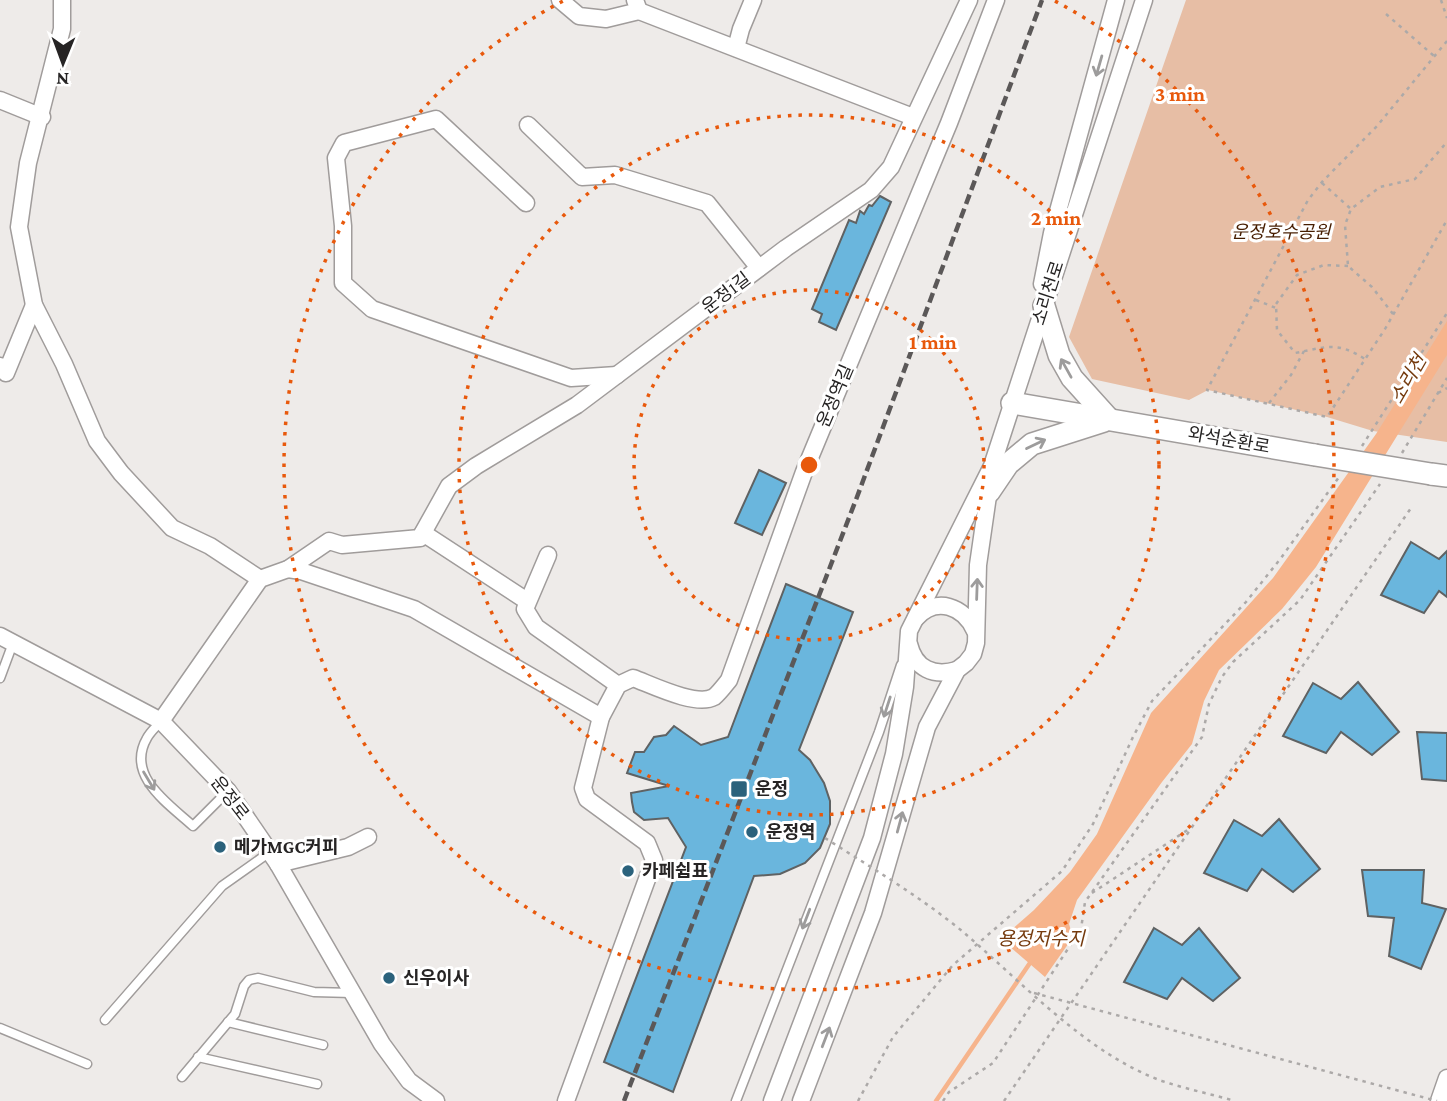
<svg xmlns="http://www.w3.org/2000/svg" width="1447" height="1101" font-family="'Crimson Pro','Noto Sans KR',serif">
  <style>
    .green { fill: #e7bea5 }
    .water { fill: #f6b48c }
    .lines { fill: none; stroke-linecap: round; stroke-linejoin: round }
    .stream { stroke: #f6b48c; stroke-width: 4.5 }
    .building { fill: #6ab6dd; stroke: #5f6263; stroke-width: 2 }
    .service-casing { stroke: #a09c9b; stroke-width: 11 }
    .minor-casing { stroke: #a09c9b; stroke-width: 19 }
    .tertiary-casing { stroke: #a09c9b; stroke-width: 24 }
    .path { stroke: #aca9a8; stroke-width: 2.5; stroke-dasharray: 3.5 5; stroke-linecap: butt }
    .service { stroke: #fff; stroke-width: 8 }
    .minor { stroke: #fff; stroke-width: 16 }
    .tertiary { stroke: #fff; stroke-width: 21 }
    .rail { stroke: #5b5858; stroke-width: 4.5; stroke-dasharray: 10 5; stroke-linecap: butt }
    .tertiary-bridge-casing { stroke: #a09c9b; stroke-width: 24; stroke-linecap: butt }
    .path-bridge { stroke: #aca9a8; stroke-width: 2.5; stroke-dasharray: 3.5 5; stroke-linecap: butt }
    .tertiary-bridge { stroke: #fff; stroke-width: 21 }
    .oneway { stroke: #9d9c9c }
    .ring { fill: none; stroke: #e8590c; stroke-width: 3.5; stroke-dasharray: 3.5 7 }
    .poi-dot { fill: #2b627c; stroke: #fff; stroke-width: 2.5 }
    .labels { text-anchor: middle; dominant-baseline: central; stroke-width: 6; stroke-linejoin: round; paint-order: stroke }
    .park-label { font-size: 18px; font-style: italic; fill: #461d00; stroke: #fff }
    .street-label { font-size: 18px; fill: #262424; stroke: #fff }
    .poi-label { font-size: 18px; font-weight: bold; fill: #262424; stroke: #fff; text-anchor: start }
    .water-label { font-size: 19px; font-style: italic; fill: #753a0d; stroke: #fff }
    .centre { fill: #e8590c; stroke: #fff; stroke-width: 3.5 }
    .ring-label { font-size: 21px; text-anchor: middle; font-weight: bold; fill: #e8590c; stroke: #fff; stroke-width: 6; stroke-linejoin: round; paint-order: stroke }
  </style>
  <rect width="100%" height="100%" fill="#eeebe9"/>
  <polygon class="green" points="1186,0 1447,0 1447,442 1373,431 1327,417 1208,390 1189,400 1092,379 1069,337"/>
  <polygon class="water" points="1447,321 1447,355 1316,567 1282,609 1219,670 1204,701 1192,744 1162,782 1077,900 1069,924 1073,937 1045,977 1001,939 1034,910 1070,872 1097,834 1151,713 1273,578 1376,434"/>
  <g class="lines">
    <polyline class="stream" points="936,1101 1032,960"/>
  </g>
  <g class="building">
    <polygon points="880,196 891,202 836,330 819,322 822,314 812,309 849,220 856,223 860,211 864,214 869,205 872,206"/>
    <polygon points="759,470 786,483 762,535 735,523"/>
    <polygon points="1411,542 1439,559 1447,551 1447,597 1439,591 1424,613 1381,595"/>
    <polygon points="786,584 853,612 799,750 810,760 824,783 830,801 830,824 820,848 805,863 780,874 754,876 673,1092 604,1062 686,847 668,818 644,820 634,812 632,802 631,793 669,786 627,773 635,752 644,752 654,737 666,735 674,726 701,745 728,737"/>
    <polygon points="1358,682 1399,732 1372,755 1341,732 1326,753 1283,736 1313,683 1341,699"/>
    <polygon points="1417,732 1447,733 1447,781 1422,779"/>
    <polygon points="1279,819 1320,869 1293,892 1262,869 1247,891 1204,873 1234,820 1262,836"/>
    <polygon points="1362,870 1424,870 1422,903 1446,909 1421,969 1389,956 1394,918 1368,916"/>
    <polygon points="1154,928 1182,945 1199,928 1240,978 1213,1001 1182,978 1167,999 1124,982"/>
  </g>
  <g class="lines">
    <defs>
      <g id="service">
        <polyline points="0,678 13,643"/>
        <path d="M 161,721 C 156,727 150,732 147,738 C 125,776 169,804 193,826 L 228,791"/>
        <polyline points="105,1020 222,886 270,852"/>
        <polyline points="228,1022 323,1045"/>
        <polyline points="0,1028 87,1064"/>
        <polyline points="198,1057 317,1084"/>
        <polyline points="182,1077 235,1014 244,986 249,980 258,978 314,992 352,993"/>
        <polyline points="736,1101 879,732 901,665"/>
      </g>
      <g id="minor">
        <polyline points="62,0 62,29 28,163 19,227 34,305 64,364 97,441 121,473 172,528 210,546 260,579"/>
        <polyline points="560,0 579,16 606,19 639,11 635,0"/>
        <polyline points="639,11 913,117"/>
        <polyline points="736,48 741,29 753,0"/>
        <polyline points="0,100 42,117"/>
        <polyline points="528,125 582,177 615,175 707,203 759,268"/>
        <polyline points="526,203 436,119 344,143 336,158 343,226 343,283 372,309 571,378 617,375"/>
        <polyline points="1042,284 1052,233 1116,0"/>
        <polyline points="0,366 6,373 34,305"/>
        <polyline points="423,533 527,601"/>
        <polyline points="548,555 525,609 536,627 618,685"/>
        <polyline points="288,569 301,571 414,609 601,717"/>
        <path d="M 916,618 C 936,596 964,606 975,631"/>
        <polyline points="0,636 161,721 228,791 278,864 382,1044 409,1081 436,1101"/>
        <path d="M 909,644 C 915,669 934,677 957,670"/>
        <polyline points="161,721 260,579 288,569 329,541 342,545 420,538 449,486 476,466 577,405 786,248 871,190 891,167 969,0"/>
        <polyline points="278,864 348,847 368,837"/>
        <path d="M 566,1101 L 654,860 L 647,843 L 587,799 L 583,788 L 601,717 L 618,685 L 633,678 C 652,685 696,707 714,697 C 719,693 725,685 729,680 L 804,472 L 949,123 L 996,0"/>
        <polyline points="772,1101 872,838 894,754 905,687 909,631 992,466 1144,0"/>
        <polyline points="801,1101 873,913 927,727 957,670 966,663 973,654 976,643 978,565 990,482"/>
        <polyline points="1439,1101 1447,1078"/>
      </g>
      <g id="tertiary">
        <polyline points="1044,306 1059,355 1072,378 1109,419"/>
        <polyline points="1012,403 1315,455"/>
        <polyline points="1431,474 1447,476"/>
        <polyline points="989,492 1008,464 1032,444 1104,421"/>
      </g>
    </defs>
    <use href="#service" class="service-casing"/>
    <use href="#minor" class="minor-casing"/>
    <use href="#tertiary" class="tertiary-casing"/>
    <g class="path">
      <polyline points="1441,0 1447,18"/>
      <polyline points="1386,14 1434,56"/>
      <polyline points="1447,41 1377,126 1322,182 1308,200 1207,390 1327,417 1385,329 1447,220"/>
      <polyline points="1322,183 1351,209"/>
      <path d="M 1348,266 L 1324,265 L 1297,275 L 1276,304 L 1277,330 L 1295,353 C 1326,347 1337,341 1365,359"/>
      <polyline points="1256,300 1276,308"/>
      <polyline points="1393,314 1372,287 1348,266 1345,225 1351,209 1380,187 1415,179 1447,142"/>
      <polyline points="1438,393 1447,388"/>
      <polyline points="1269,403 1291,375 1304,351"/>
      <polyline points="1362,446 1447,313"/>
      <polyline points="1402,453 1447,378"/>
      <polyline points="1092,893 1189,829"/>
      <polyline points="858,1101 893,1037 953,965 1062,871 1093,824 1133,737 1152,701 1246,602 1281,558 1339,477"/>
      <polyline points="943,1101 949,1092 993,1063 1081,929 1085,902 1202,737 1209,704 1222,677 1233,662 1300,600 1380,484"/>
      <polyline points="1004,1101 1411,508"/>
    </g>
    <use href="#service" class="service"/>
    <use href="#minor" class="minor"/>
    <use href="#tertiary" class="tertiary"/>
    <polyline class="rail" points="624,1101 857,497 1042,0"/>
    <defs>
      <polyline id="tertiary-bridge" points="1315,455 1431,474"/>
    </defs>
    <use href="#tertiary-bridge" class="tertiary-bridge-casing"/>
    <g class="path-bridge">
      <path d="M 825,838 C 872,868 919,896 962,931 C 1022,982 1087,1054 1162,1081 C 1186,1089 1211,1094 1235,1101"/>
      <polyline points="1034,993 1437,1101"/>
    </g>
    <use href="#tertiary-bridge" class="tertiary-bridge"/>
  </g>
  <defs><path id="oneway-shaft" d="M-6 0H5M1.5-3L5.5 0L1.5 3" fill="none" stroke-width="1.6" stroke-linecap="round" stroke-linejoin="round" transform="scale(1.75)"/></defs>
  <g class="oneway">
    <use href="#oneway-shaft" transform="translate(1099 66) rotate(106)"/>
    <use href="#oneway-shaft" transform="translate(1066 368) rotate(-119)"/>
    <use href="#oneway-shaft" transform="translate(1036 444) rotate(-26)"/>
    <use href="#oneway-shaft" transform="translate(977 589) rotate(-88)"/>
    <use href="#oneway-shaft" transform="translate(887 707) rotate(108)"/>
    <use href="#oneway-shaft" transform="translate(149 781) rotate(59)"/>
    <use href="#oneway-shaft" transform="translate(900 822) rotate(-75)"/>
    <use href="#oneway-shaft" transform="translate(806 919) rotate(111)"/>
    <use href="#oneway-shaft" transform="translate(826 1037) rotate(-69)"/>
  </g>
  <g class="ring">
    <circle cx="809" cy="465" r="175"/>
    <circle cx="809" cy="465" r="350"/>
    <path d="M1055 1A525 525 0 1 1 563 1"/>
  </g>
  <g class="poi-dot">
    <rect x="730" y="780" width="18" height="18" rx="3.5"/>
    <circle cx="752" cy="832" r="7"/>
    <circle cx="220" cy="847" r="7"/>
    <circle cx="628" cy="871" r="7"/>
    <circle cx="389" cy="978" r="7"/>
  </g>
  <g class="labels">
    <g class="park-label">
      <text x="1281" y="232">운정호수공원</text>
    </g>
    <g class="street-label">
      <text transform="translate(726 293) rotate(-37)">운정1길</text>
      <text transform="translate(1048 293) rotate(-72)">소리천로</text>
      <text transform="translate(835 396) rotate(-67)">운정역길</text>
      <text transform="translate(1229 440) rotate(10)">와석순환로</text>
      <text transform="translate(230 798) rotate(52)">운정로</text>
    </g>
    <g class="poi-label">
      <text x="755" y="789">운정</text>
      <text x="766" y="832">운정역</text>
      <text x="234" y="847">메가MGC커피</text>
      <text x="642" y="871">카페쉼표</text>
      <text x="403" y="978">신우이사</text>
    </g>
    <g class="water-label">
      <text transform="translate(1408 379) rotate(-60)">소리천</text>
      <text x="1041" y="938">용정저수지</text>
    </g>
  </g>
  <circle cx="809" cy="465" r="10" class="centre"/>
  <g class="ring-label">
    <text x="1180" y="101">3 min</text>
    <text x="1056" y="225">2 min</text>
    <text x="933" y="349">1 min</text>
  </g>
  <g transform="translate(63 63) rotate(181)" stroke="#ffffff" stroke-width="5" paint-order="stroke">
  <path d="M0-5L12 26L0 18L-12 26Z" fill="#262424"/>
  <text y="-10" font-size="19" font-weight="bold" text-anchor="middle" fill="#262424">N</text>
  </g>
</svg>
